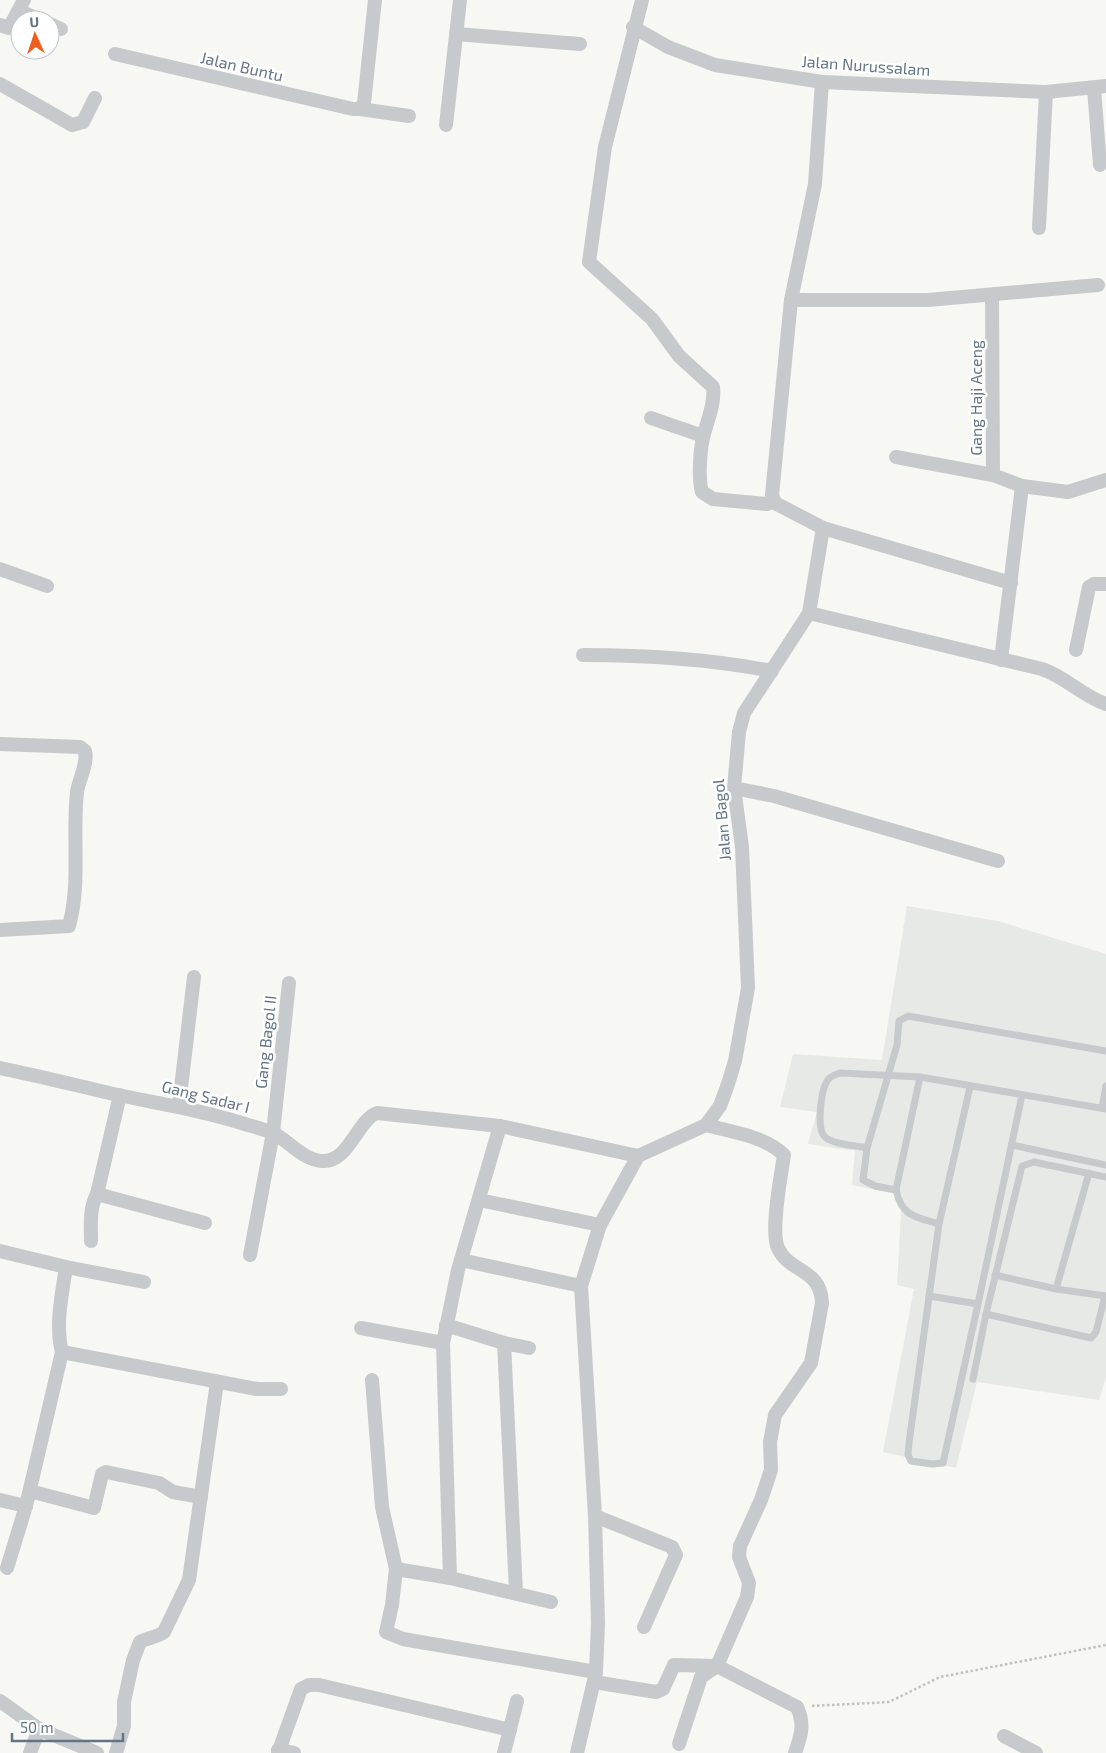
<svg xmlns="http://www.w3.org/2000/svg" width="1106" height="1753" font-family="'Exo 2',sans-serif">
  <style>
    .built { fill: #e7e9e7 }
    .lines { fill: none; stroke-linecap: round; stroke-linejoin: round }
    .path { stroke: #c0c1c4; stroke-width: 2.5; stroke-dasharray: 2.5 2.5; stroke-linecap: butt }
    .service { stroke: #c6cacd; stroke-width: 7 }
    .minor { stroke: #c6cacd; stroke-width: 14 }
    .labels { text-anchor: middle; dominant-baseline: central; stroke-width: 5; stroke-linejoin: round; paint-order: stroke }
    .street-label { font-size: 16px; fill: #647487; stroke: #fff }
  </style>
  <rect width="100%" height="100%" fill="#f7f7f3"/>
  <polygon class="built" points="907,906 998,921 1106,954 1106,1378 1099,1400 977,1382 956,1468 883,1452 914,1289 897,1285 902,1195 852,1185 855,1151 808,1144 817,1112 780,1107 793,1054 882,1060"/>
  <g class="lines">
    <polyline class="path" points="812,1706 889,1702 940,1677 1106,1645"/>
    <g class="service">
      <path d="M 920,1077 L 896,1190 C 902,1217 916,1217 939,1224"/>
      <polyline points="970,1087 939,1224 909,1443 908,1455 911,1461 932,1464 943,1463 978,1304"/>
      <polyline points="1102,1108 1106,1086"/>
      <polyline points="1012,1145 1106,1165"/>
      <path d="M 867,1148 C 855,1145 834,1145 825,1137 C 816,1129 821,1091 827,1081 C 830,1076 835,1075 840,1073 L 920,1077 L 1106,1109"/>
      <polyline points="896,1190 875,1186 863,1180 867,1148 897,1045 899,1021 908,1016 1106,1051"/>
      <polyline points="995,1275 1056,1289 1106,1296"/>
      <polyline points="1056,1289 1089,1173"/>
      <polyline points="929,1296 978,1304 1022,1095"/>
      <polyline points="986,1314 1091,1338 1096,1332 1105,1296"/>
      <polyline points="973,1379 986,1314 1022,1166 1034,1162 1106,1177"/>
    </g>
    <g class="minor">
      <path d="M 642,0 L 605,147 L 589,262 L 652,319 L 679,356 L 713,387 C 715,403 708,419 704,434 C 700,447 698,479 702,492 L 713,499 L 767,504 L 774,501"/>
      <polyline points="19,11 41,20"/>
      <polyline points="50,24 61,29"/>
      <polyline points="0,25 9,28 24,0"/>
      <polyline points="633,27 668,47 715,65 822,82 1046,92 1106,86"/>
      <polyline points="456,34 580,44"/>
      <polyline points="115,54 353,109 360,109 364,103 375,0"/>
      <polyline points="0,84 72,125 83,122 95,98"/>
      <polyline points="1094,89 1100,165"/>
      <polyline points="360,109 409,116"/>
      <polyline points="446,125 460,0"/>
      <polyline points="1039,228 1046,92"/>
      <polyline points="992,295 993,475 1022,486 1001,660"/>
      <polyline points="791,300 928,300 1098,285"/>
      <polyline points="651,418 703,436"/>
      <polyline points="896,457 993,475"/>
      <polyline points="1022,486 1068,492 1106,480"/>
      <polyline points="823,528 1011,583"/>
      <polyline points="0,569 47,586"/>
      <path d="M 809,613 L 1042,669 C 1066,677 1082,696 1106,704"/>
      <polyline points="1076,650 1089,587 1094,584 1106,584"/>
      <path d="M 583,655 C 646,655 710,659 772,671"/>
      <path d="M 0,744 L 80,747 L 85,751 C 88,764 79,779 77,792 C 72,836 81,882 69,926 L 0,930"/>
      <polyline points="734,788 774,796 998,861"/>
      <path d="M 0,1068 C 40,1076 79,1086 118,1095 C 162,1104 205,1111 248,1125 C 256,1127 265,1130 273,1133 C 289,1141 303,1160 322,1161 C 349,1163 357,1120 377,1113 L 500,1126 L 638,1156"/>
      <polyline points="120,1095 97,1194 205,1223"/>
      <polyline points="179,1105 194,977"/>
      <path d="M 706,1125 C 731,1132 765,1136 784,1155 C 781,1176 770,1231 778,1248 C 789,1273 821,1268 822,1303 L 811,1363 L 775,1415 L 770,1442 L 771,1470 L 761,1500 L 740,1546 L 739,1557 L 749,1583 L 747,1597 L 717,1666 L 797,1707 C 805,1724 801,1736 795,1753"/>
      <polyline points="638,1156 706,1125 720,1106 728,1084 735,1061 748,988 742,847 734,788 739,732 744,713 809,613 823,528 775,503 772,495 791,300 815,184 822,82"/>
      <polyline points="479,1200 600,1225"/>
      <path d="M 91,1241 C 91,1225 89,1209 97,1194"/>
      <path d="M 0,1251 L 66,1267 C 62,1294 55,1325 62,1352 L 26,1506 L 7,1568"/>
      <polyline points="250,1255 273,1133 289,983"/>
      <polyline points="461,1260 581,1286"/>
      <polyline points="66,1267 144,1282"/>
      <polyline points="446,1325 504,1343 529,1348"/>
      <polyline points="361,1328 443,1343"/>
      <polyline points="504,1343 516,1592"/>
      <polyline points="62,1352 257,1389 281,1389"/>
      <polyline points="372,1380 382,1507 396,1569 392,1605 386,1632 403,1639 596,1672"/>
      <polyline points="30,1491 94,1508 102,1474 106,1472 159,1483 173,1492 201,1497"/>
      <polyline points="0,1500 26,1506"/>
      <polyline points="595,1516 672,1547 676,1555 644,1627"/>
      <polyline points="396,1569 450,1578 551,1602"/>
      <polyline points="450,1578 443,1343 458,1270 500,1126"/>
      <polyline points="594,1682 656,1692 663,1689 674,1665 717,1666"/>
      <polyline points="0,1701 39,1729 97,1753"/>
      <polyline points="1004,1736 1036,1753"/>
      <polyline points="679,1744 701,1677 717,1666"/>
      <polyline points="278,1750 294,1753"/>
      <polyline points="30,1753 39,1729"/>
      <path d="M 116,1753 L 124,1726 L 124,1702 L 133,1660 L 140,1642 C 148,1637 156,1638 164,1632 L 189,1580 L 217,1382"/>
      <polyline points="278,1753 301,1689 309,1685 319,1685 510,1730"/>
      <polyline points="504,1753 517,1701"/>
      <polyline points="577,1753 596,1672 598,1623 595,1516 581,1286 600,1225 638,1156"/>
    </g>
  </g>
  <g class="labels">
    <g class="street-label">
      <text transform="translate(866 65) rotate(4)">Jalan Nurussalam</text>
      <text transform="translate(242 66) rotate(13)">Jalan Buntu</text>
      <text transform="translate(975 398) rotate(-90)">Gang Haji Aceng</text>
      <text transform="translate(721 820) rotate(-95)">Jalan Bagol</text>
      <text transform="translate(265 1042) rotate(-84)">Gang Bagol II</text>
      <text transform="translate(206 1096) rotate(14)">Gang Sadar I</text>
    </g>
  </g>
  <g transform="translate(35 35) rotate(357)"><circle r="24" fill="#ffffff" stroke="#c1c7cf"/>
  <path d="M0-4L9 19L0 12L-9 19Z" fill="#ef5f1b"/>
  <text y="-8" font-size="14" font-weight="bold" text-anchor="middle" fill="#647487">U</text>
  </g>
  <path d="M12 1733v8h111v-8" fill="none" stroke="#647487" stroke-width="2.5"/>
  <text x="20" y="1733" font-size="15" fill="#647487" stroke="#ffffff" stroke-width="4" paint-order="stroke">50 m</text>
</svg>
